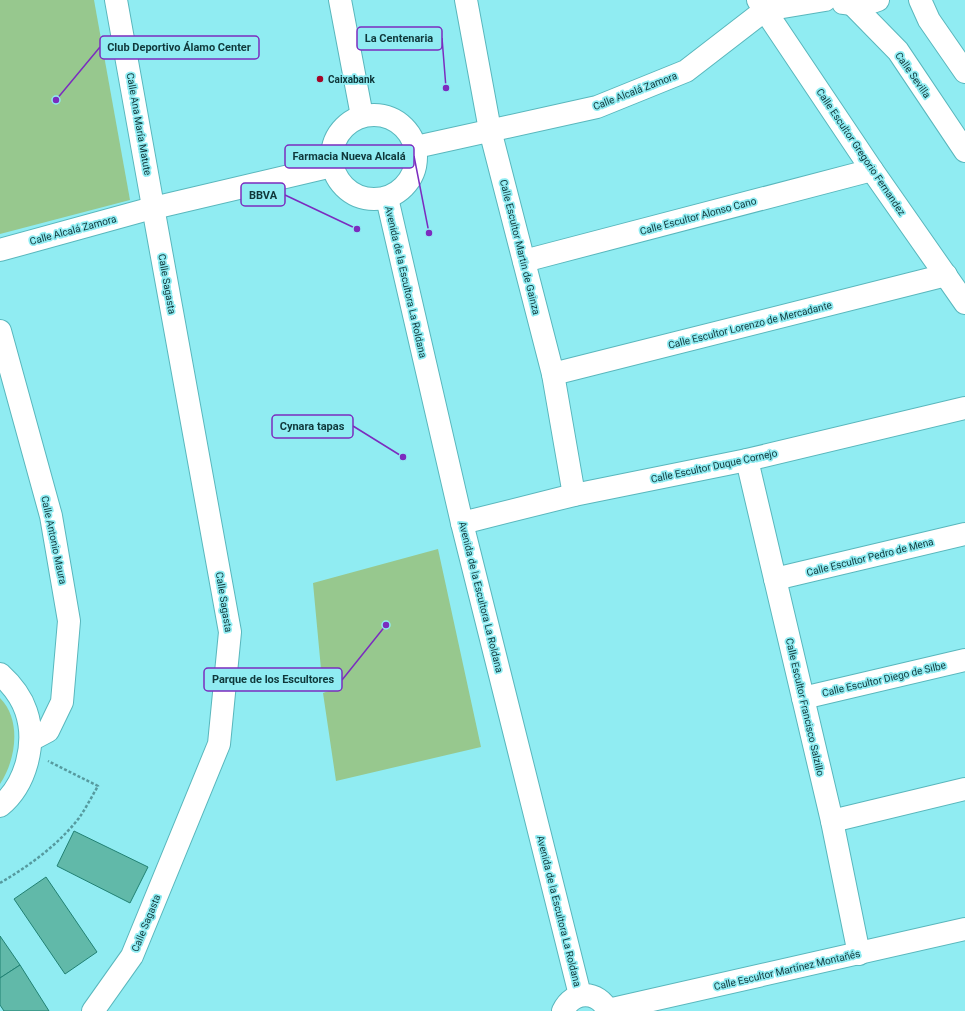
<svg xmlns="http://www.w3.org/2000/svg" width="965" height="1011" font-family="Roboto,sans-serif">
  <style>
    .green { fill: #97c88e }
    .building { fill: #61b9a9; stroke: #218173 }
    .lines { fill: none; stroke-linecap: round; stroke-linejoin: round }
    .minor-casing { stroke: #59b7bd; stroke-width: 24 }
    .path { stroke: #569a9f; stroke-width: 2.5; stroke-dasharray: 3 2; stroke-linecap: butt }
    .minor { stroke: #fff; stroke-width: 22 }
    .poi-dot { fill: #a40627; stroke: #90ecf2; stroke-width: 1.5 }
    .labels { text-anchor: middle; dominant-baseline: central; stroke-width: 3.5; stroke-linejoin: round; paint-order: stroke }
    .street-label { font-size: 10px; fill: #0f373a; stroke: #90ecf2 }
    .poi-label { font-size: 10px; font-weight: bold; fill: #0f373a; stroke: #90ecf2; text-anchor: start }
    .leader { fill: none; stroke: #7b2cbf; stroke-width: 1.5 }
    .callout-dot { fill: #7b2cbf; stroke: #90ecf2; stroke-width: 1.5 }
    .callout { fill: #90ecf2; stroke: #7b2cbf; stroke-width: 1.5 }
    .callout-label { font-size: 11px; text-anchor: middle; font-weight: bold; fill: #0f373a }
  </style>
  <rect width="100%" height="100%" fill="#90ecf2"/>
  <g class="green">
    <polygon points="0,0 94,0 130,200 0,234"/>
    <polygon points="438,549 481,747 336,781 323,693 337,688 337,668 321,669 313,583"/>
    <path d="M 0,698 C 22,720 16,760 0,784 Z"/>
  </g>
  <g class="building">
    <polygon points="74,831 148,867 130,903 57,866"/>
    <polygon points="46,877 97,952 65,974 14,899"/>
    <polygon points="0,936 20,965 0,978"/>
    <polygon points="20,965 49,1011 4,1011 0,1005 0,978"/>
  </g>
  <g class="lines">
    <defs>
      <g id="minor">
        <polyline points="116,0 152,201"/>
        <polyline points="340,0 362,116"/>
        <polyline points="466,0 490,130 553,374 574,495"/>
        <polyline points="758,0 872,170 965,303"/>
        <polyline points="920,0 929,20 965,72"/>
        <path d="M 843,3 C 855,5 866,5 878,0"/>
        <polyline points="853,5 898,51 965,151"/>
        <polyline points="765,10 825,0"/>
        <circle cx="374" cy="157" r="42"/>
        <polyline points="416,147 597,107 686,71 765,10 773,0"/>
        <polyline points="387,198 462,523 580,995"/>
        <polyline points="162,206 332,166"/>
        <polyline points="0,250 145,210"/>
        <polyline points="524,261 872,170"/>
        <polyline points="0,331 51,516 69,621 62,702 48,731 31,740"/>
        <polyline points="553,374 946,275"/>
        <polyline points="747,460 832,821 859,954"/>
        <polyline points="462,523 574,495 747,460 965,408"/>
        <polyline points="775,579 965,534"/>
        <path d="M 0,674 C 11,684 21,696 26,711 C 37,743 26,785 0,806"/>
        <polyline points="803,698 965,660"/>
        <polyline points="832,821 965,789"/>
        <polyline points="608,1010 965,929"/>
        <polyline points="93,1011 132,956 219,744 230,632 155,218"/>
        <path d="M 563,1011 C 573,990 598,990 608,1011"/>
      </g>
    </defs>
    <use href="#minor" class="minor-casing"/>
    <path class="path" d="M 0,883 C 29,866 58,845 79,818 C 86,808 92,796 98,786 L 48,761"/>
    <use href="#minor" class="minor"/>
  </g>
  <circle class="poi-dot" cx="320" cy="79" r="4"/>
  <g class="labels">
    <g class="street-label">
      <text transform="translate(913 75) rotate(55)">Calle Sevilla</text>
      <text transform="translate(635 91) rotate(-21)">Calle Alcalá Zamora</text>
      <text transform="translate(139 124) rotate(80)">Calle Ana María Matute</text>
      <text transform="translate(861 152) rotate(56)">Calle Escultor Gregorio Fernandez</text>
      <text transform="translate(698 216) rotate(-15)">Calle Escultor Alonso Cano</text>
      <text transform="translate(73 230) rotate(-15)">Calle Alcalá Zamora</text>
      <text transform="translate(520 247) rotate(76)">Calle Escultor Martin de Gainza</text>
      <text transform="translate(406 282) rotate(77)">Avenida de la Escultora La Roldana</text>
      <text transform="translate(167 284) rotate(80)">Calle Sagasta</text>
      <text transform="translate(750 325) rotate(-14)">Calle Escultor Lorenzo de Mercadante</text>
      <text transform="translate(714 466) rotate(-12)">Calle Escultor Duque Cornejo</text>
      <text transform="translate(54 540) rotate(78)">Calle Antonio Maura</text>
      <text transform="translate(870 557) rotate(-14)">Calle Escultor Pedro de Mena</text>
      <text transform="translate(481 597) rotate(76)">Avenida de la Escultora La Roldana</text>
      <text transform="translate(224 602) rotate(81)">Calle Sagasta</text>
      <text transform="translate(884 679) rotate(-13)">Calle Escultor Diego de Silbe</text>
      <text transform="translate(805 707) rotate(77)">Calle Escultor Francisco Salzillo</text>
      <text transform="translate(559 911) rotate(76)">Avenida de la Escultora La Roldana</text>
      <text transform="translate(146 923) rotate(-68)">Calle Sagasta</text>
      <text transform="translate(787 970) rotate(-13)">Calle Escultor Martínez Montañés</text>
    </g>
    <g class="poi-label">
      <text x="328" y="79">Caixabank</text>
    </g>
  </g>
  <path class="leader" d="M446 88L442 38M56 100L100 47M429 233L414 156M357 229L285 195M403 457L353 426M386 625L342 680"/>
  <g class="callout-dot">
    <circle cx="446" cy="88" r="4"/>
    <circle cx="56" cy="100" r="4"/>
    <circle cx="429" cy="233" r="4"/>
    <circle cx="357" cy="229" r="4"/>
    <circle cx="403" cy="457" r="4"/>
    <circle cx="386" cy="625" r="4"/>
  </g>
  <g class="callout">
    <rect x="357" y="27" width="85" height="23" rx="4"/>
    <rect x="100" y="36" width="159" height="23" rx="4"/>
    <rect x="285" y="145" width="129" height="23" rx="4"/>
    <rect x="241" y="183" width="44" height="23" rx="4"/>
    <rect x="272" y="415" width="81" height="23" rx="4"/>
    <rect x="204" y="668" width="138" height="23" rx="4"/>
  </g>
  <g class="callout-label">
    <text x="399" y="42">La Centenaria</text>
    <text x="179" y="51">Club Deportivo Álamo Center</text>
    <text x="349" y="160">Farmacia Nueva Alcalá</text>
    <text x="263" y="199">BBVA</text>
    <text x="312" y="430">Cynara tapas</text>
    <text x="273" y="683">Parque de los Escultores</text>
  </g>
</svg>
